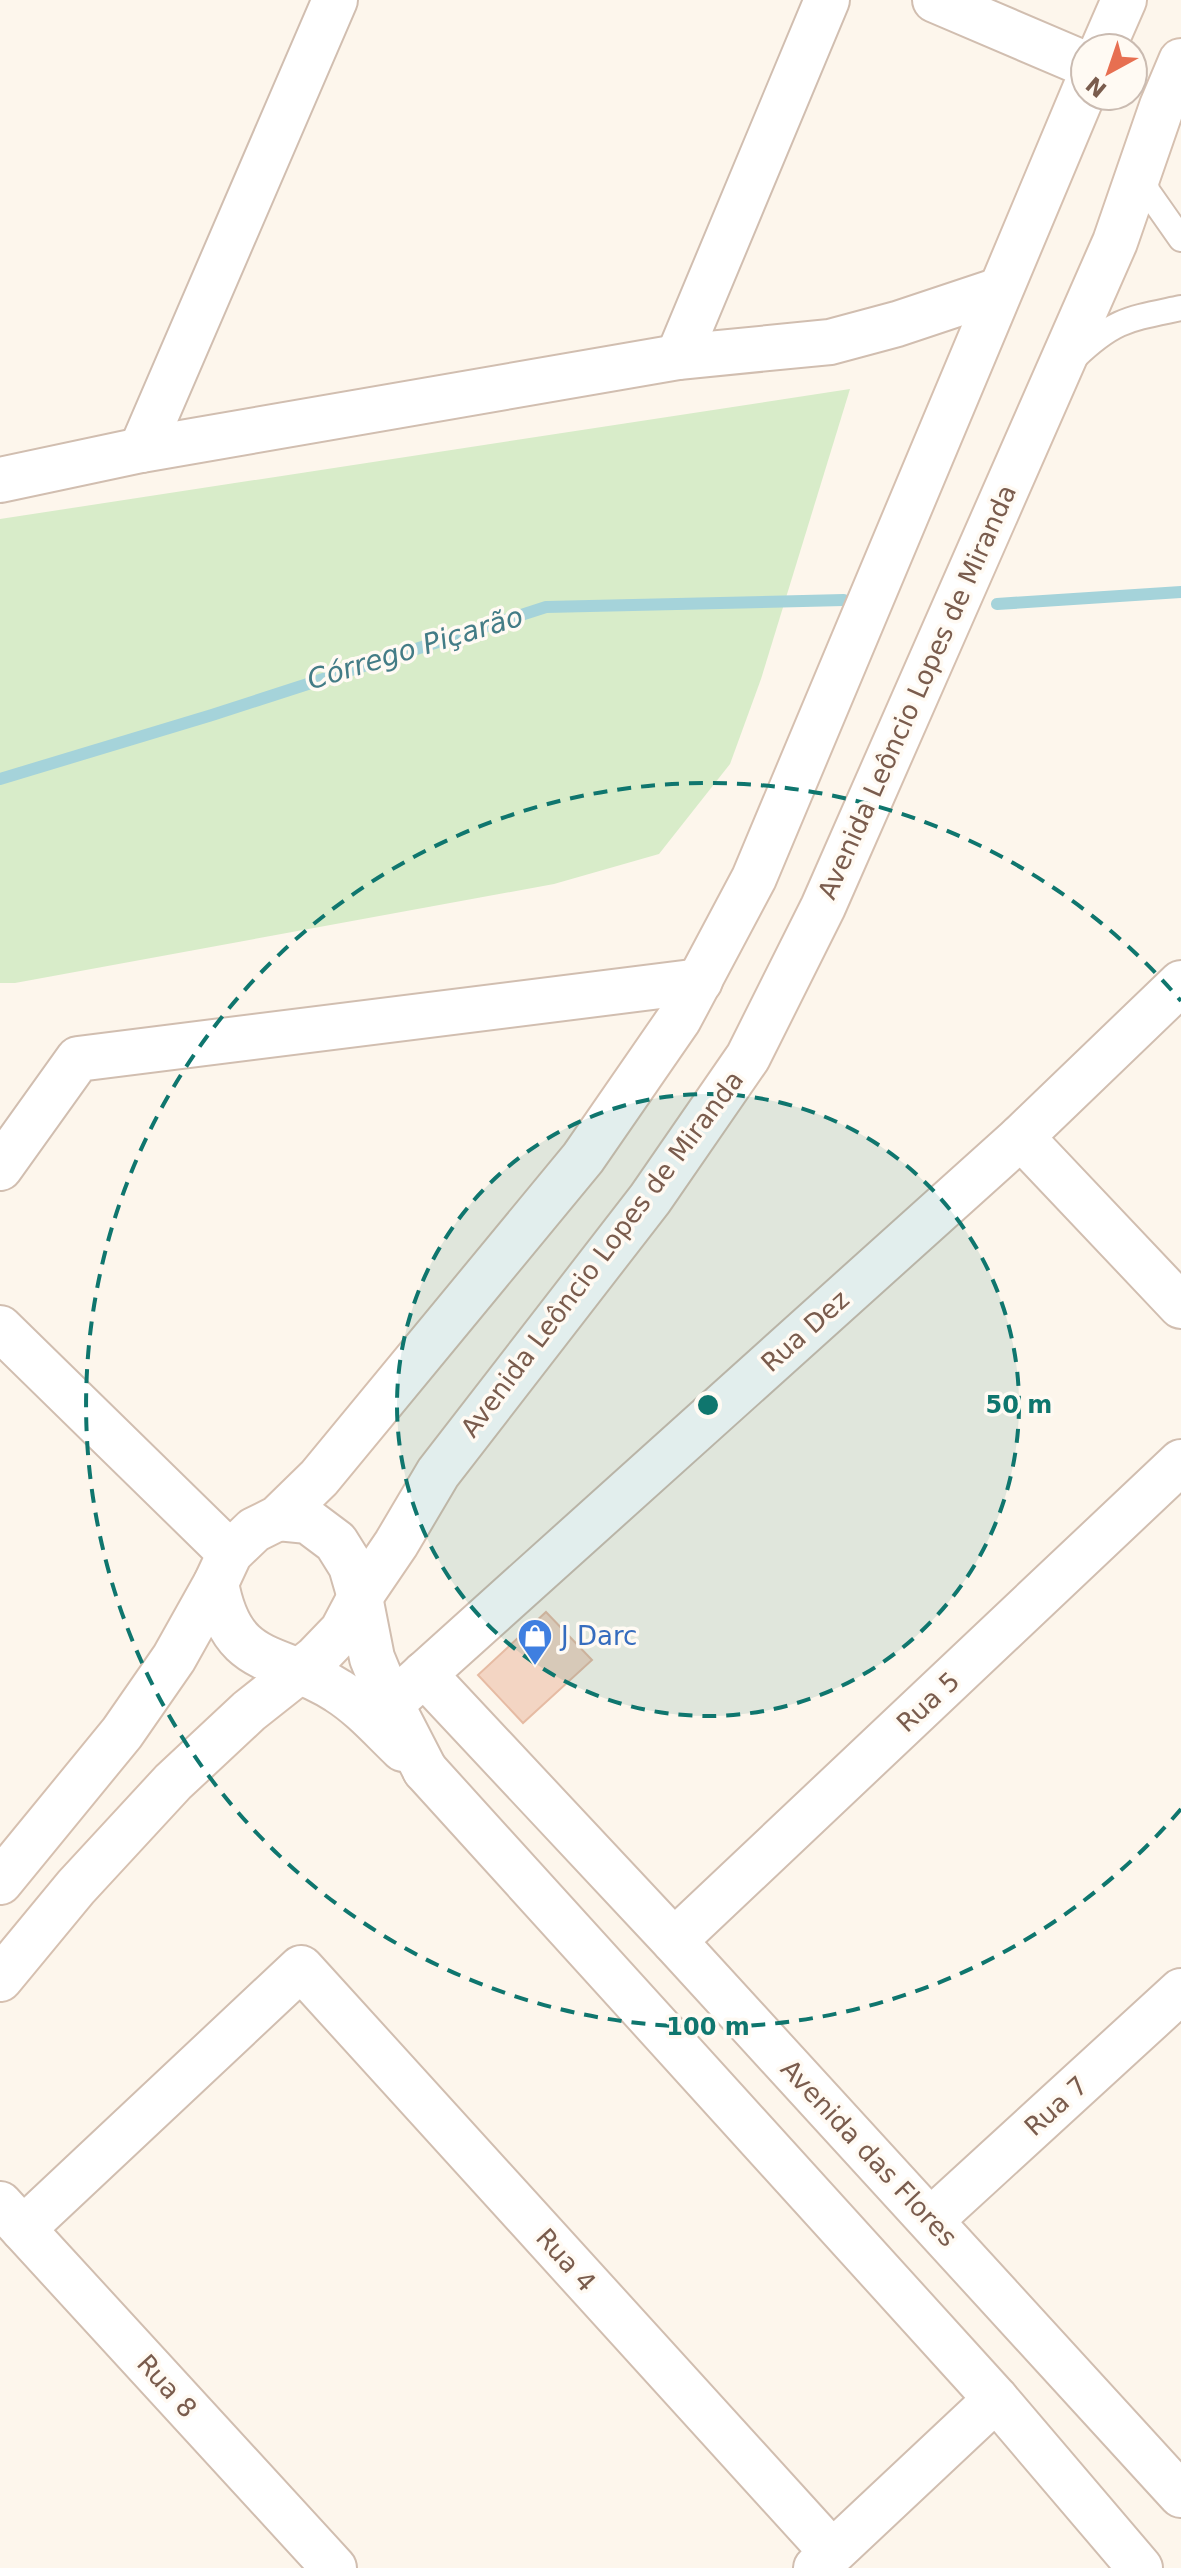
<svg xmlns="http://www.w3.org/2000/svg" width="1181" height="2568" font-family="'DejaVu Sans',sans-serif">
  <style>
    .green { fill: #d8ecc9 }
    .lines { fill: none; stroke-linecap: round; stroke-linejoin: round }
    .stream { stroke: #a5d3da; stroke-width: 12 }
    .building { fill: #f3d5c3; stroke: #e6bba3; stroke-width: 2 }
    .service-casing { stroke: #d1beb0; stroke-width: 28 }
    .minor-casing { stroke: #d1beb0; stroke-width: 48 }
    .tertiary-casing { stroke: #d1beb0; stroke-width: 48 }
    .secondary-casing { stroke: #d6c0b0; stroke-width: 48 }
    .service { stroke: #fff; stroke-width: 24 }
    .minor { stroke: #fff; stroke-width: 44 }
    .tertiary { stroke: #fff; stroke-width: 44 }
    .secondary { stroke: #fff; stroke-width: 44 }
    .ring { fill: none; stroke: #0f766e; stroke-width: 4; stroke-dasharray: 14 10 }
    .labels { text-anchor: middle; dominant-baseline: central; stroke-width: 7; stroke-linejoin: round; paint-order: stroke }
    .street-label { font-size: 26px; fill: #7a5c4d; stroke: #fffaf3 }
    .shop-label { font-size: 26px; fill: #366cbe; stroke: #fffaf3; text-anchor: start }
    .water-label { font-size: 28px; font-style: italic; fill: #437c86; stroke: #fffaf3 }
    .centre { fill: #0f766e; stroke: #fffaf3; stroke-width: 4 }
    .ring-label { font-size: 24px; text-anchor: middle; font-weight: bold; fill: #0f766e; stroke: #fffaf3; stroke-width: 7; stroke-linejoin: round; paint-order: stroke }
  </style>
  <rect width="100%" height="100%" fill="#fdf6ec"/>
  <polygon class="green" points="850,389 761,679 730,764 659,854 554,884 15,983 0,983 0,519"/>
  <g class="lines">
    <g class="stream">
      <polyline points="997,604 1181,592"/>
      <polyline points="0,779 212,715 546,607 844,600"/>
    </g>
  </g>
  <polygon class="building" points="546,1612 592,1660 523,1723 478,1675"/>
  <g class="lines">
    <defs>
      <g id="service">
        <polyline points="1140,169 1148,192 1181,239"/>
        <path d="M 1075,357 C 1115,319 1129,319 1181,308"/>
      </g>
      <g id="minor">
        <polyline points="935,0 1085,64"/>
        <polyline points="678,357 827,0"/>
        <polyline points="141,450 335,0"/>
        <polyline points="0,480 141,450 678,357 830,342 897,324 999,290"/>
        <polyline points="1021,1137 1181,1306"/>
        <polyline points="0,1168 78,1059 700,981"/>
        <polyline points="0,1328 230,1553"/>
        <polyline points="278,1518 308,1521 336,1542 351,1566 360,1597 372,1658 391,1704 425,1770"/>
        <path d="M 216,1583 C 232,1671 279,1652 338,1691 C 362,1706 382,1729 403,1749"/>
        <polyline points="424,1674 674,1941 1181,2495"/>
        <polyline points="391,1704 1021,1137 1181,983"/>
        <polyline points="674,1941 1181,1462"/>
        <polyline points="0,2204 334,2568"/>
        <polyline points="931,2220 1181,1991"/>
        <polyline points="23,2229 301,1968 832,2552"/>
        <polyline points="816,2568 996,2399"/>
      </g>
      <polyline id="tertiary" points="425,1770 996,2399 1140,2568"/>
      <g id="secondary">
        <polyline points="1103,48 1124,0"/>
        <polyline points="0,1882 122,1733 174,1658 216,1583 230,1553 254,1530 278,1518 319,1478 583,1158 679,1019 754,878 1085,89"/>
        <polyline points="0,1979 76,1887 173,1782 249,1711 316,1658 342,1631 360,1597 396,1544 438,1473 650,1199 748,1057 823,907 1115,242 1162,106 1181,61"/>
      </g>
    </defs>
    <use href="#service" class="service-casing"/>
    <use href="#minor" class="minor-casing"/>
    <use href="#tertiary" class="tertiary-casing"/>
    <use href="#secondary" class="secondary-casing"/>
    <use href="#service" class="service"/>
    <use href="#minor" class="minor"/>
    <use href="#tertiary" class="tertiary"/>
    <use href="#secondary" class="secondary"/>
  </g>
  <circle cx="708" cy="1405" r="311" fill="#0f766e" fill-opacity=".12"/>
  <g class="ring">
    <circle cx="708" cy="1405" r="311"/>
    <path d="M1181 1809A622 622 0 1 1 1181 1001"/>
  </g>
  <defs>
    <symbol id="shop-pin" viewBox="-11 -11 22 30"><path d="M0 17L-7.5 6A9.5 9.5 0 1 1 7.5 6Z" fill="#3f7fe0" stroke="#fffaf3"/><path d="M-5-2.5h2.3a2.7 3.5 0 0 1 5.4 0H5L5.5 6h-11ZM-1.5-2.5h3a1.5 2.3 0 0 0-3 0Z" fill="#fff"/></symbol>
  </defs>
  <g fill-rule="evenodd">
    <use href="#shop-pin" x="515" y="1616" width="40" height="54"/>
  </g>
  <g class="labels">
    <g class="street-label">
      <text transform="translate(917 692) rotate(-66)">Avenida Leôncio Lopes de Miranda</text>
      <text transform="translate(602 1254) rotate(-53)">Avenida Leôncio Lopes de Miranda</text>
      <text transform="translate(805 1331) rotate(-42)">Rua Dez</text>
      <text transform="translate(928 1702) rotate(-43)">Rua 5</text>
      <text transform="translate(1056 2106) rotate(-42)">Rua 7</text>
      <text transform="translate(869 2153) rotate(47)">Avenida das Flores</text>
      <text transform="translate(566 2260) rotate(48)">Rua 4</text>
      <text transform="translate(167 2386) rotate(48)">Rua 8</text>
    </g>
    <g class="shop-label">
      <text x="561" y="1636">J Darc</text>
    </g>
    <g class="water-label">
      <text transform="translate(415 648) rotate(-17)">Córrego Piçarão</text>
    </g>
  </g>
  <circle cx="708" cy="1405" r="12" class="centre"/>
  <g class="ring-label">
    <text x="1019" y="1413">50 m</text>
    <text x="708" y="2035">100 m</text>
  </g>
  <g transform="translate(1109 72) rotate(220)"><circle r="38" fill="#fffaf3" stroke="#cabbb1" stroke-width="2"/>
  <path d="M0-6L14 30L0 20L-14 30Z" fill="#e76f51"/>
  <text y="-12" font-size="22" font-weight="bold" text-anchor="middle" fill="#7a5c4d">N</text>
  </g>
</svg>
